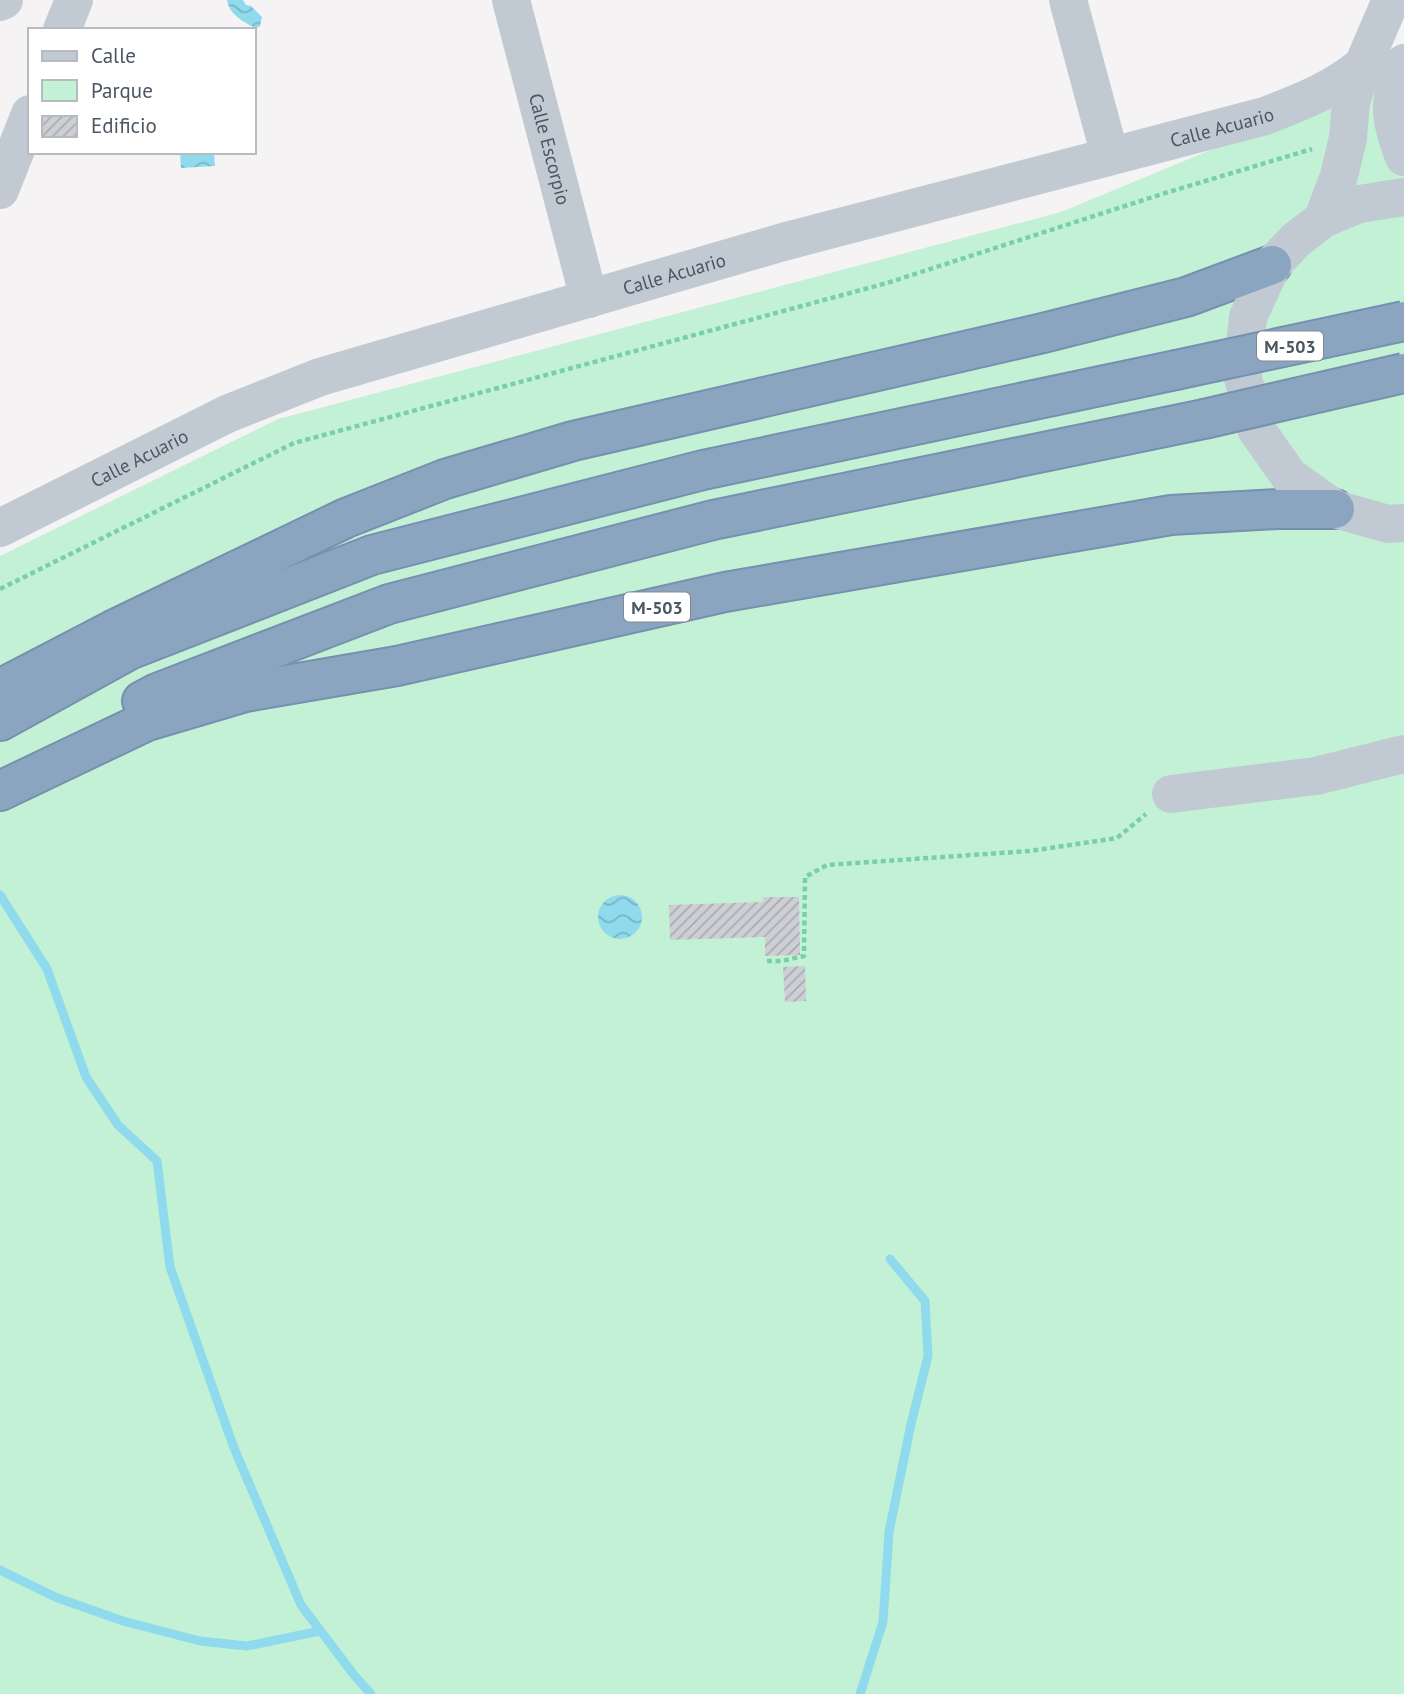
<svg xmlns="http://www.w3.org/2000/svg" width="1404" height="1694" font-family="'PT Sans',sans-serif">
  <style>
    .green { fill: #c3f1d5 }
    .water { fill: url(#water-waves) }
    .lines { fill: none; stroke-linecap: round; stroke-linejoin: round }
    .stream { stroke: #90daee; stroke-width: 9 }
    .building { fill: url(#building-hatch) }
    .highway-casing { stroke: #7690ad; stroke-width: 42 }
    .path { stroke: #7ad0a6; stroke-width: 4.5; stroke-dasharray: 5 3.5; stroke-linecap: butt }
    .minor { stroke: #c1cad2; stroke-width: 38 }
    .highway { stroke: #8ba5c1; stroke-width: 38 }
    .highway-bridge-casing { stroke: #7690ad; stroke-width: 42; stroke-linecap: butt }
    .highway-bridge { stroke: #8ba5c1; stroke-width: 38 }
    .labels { text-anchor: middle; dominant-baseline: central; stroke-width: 5; stroke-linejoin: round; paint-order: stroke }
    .shield { fill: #fff; stroke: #808990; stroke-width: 2 }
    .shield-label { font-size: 18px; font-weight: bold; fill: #4a5661 }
    .street-label { font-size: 19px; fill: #4a5661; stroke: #fff }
  </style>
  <defs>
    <pattern id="water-waves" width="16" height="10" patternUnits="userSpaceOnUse" patternTransform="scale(1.75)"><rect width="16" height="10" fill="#90daee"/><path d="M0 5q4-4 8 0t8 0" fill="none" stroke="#78b4c4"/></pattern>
    <pattern id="building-hatch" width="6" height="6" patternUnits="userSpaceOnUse" patternTransform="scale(1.75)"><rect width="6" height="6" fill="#cdcfd5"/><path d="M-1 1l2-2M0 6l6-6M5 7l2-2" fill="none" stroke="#a8abb0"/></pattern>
  </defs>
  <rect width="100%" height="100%" fill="#f5f3f3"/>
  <polygon class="green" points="1404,81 1404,1694 0,1694 0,556 278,419 1061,212 1307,110"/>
  <g class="water">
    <path d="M 227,0 L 243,0 L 246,5 L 251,6 L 262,17 L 260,26 L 256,28 C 243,22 229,14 227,0 Z"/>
    <polygon points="180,152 214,152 215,166 181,168"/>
    <circle cx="620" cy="917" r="22"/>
  </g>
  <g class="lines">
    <g class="stream">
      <polyline points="0,895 47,969 86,1077 118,1125 157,1161 170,1267 234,1448 301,1605 354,1675 371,1694"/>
      <polyline points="0,1570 55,1597 123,1621 200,1641 247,1646 320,1631"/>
      <polyline points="860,1694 883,1622 889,1532 911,1424 928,1356 925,1301 890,1259"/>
    </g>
  </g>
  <g class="building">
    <polygon points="763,897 799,897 800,955 765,956 765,937 670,940 669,905 763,902"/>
    <polygon points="805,966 806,1001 785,1002 783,967"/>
  </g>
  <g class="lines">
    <defs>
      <g id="highway">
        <polyline points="0,689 113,630 346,518 445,479 573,441 1043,333 1186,297 1272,265"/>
        <polyline points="142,701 157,693 389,604 713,520 1204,419"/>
        <polyline points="0,721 129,650 372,555 703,470 1176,370"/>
        <polyline points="0,791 147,721 245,692 397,666 725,592 1171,515 1278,509 1335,509"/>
      </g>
    </defs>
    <use href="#highway" class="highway-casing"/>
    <g class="path">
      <polyline points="0,589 294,443 887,283 1162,194 1312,149"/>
      <polyline points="767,961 782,961 804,956 805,877 827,865 1030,851 1117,838 1146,814"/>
    </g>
    <g class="minor">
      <path id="s1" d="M 511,0 L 589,299"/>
      <polyline points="1068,0 1110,156"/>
      <polyline points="0,2 4,0"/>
      <polyline points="62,30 74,0"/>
      <path d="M 1404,63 C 1387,100 1389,119 1404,157"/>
      <polyline points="0,190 30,114"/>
      <polyline points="1404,197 1359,204 1323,219 1296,240 1272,265 1248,317 1242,374 1256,429 1289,476 1335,509 1388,524 1404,523"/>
      <polyline points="1323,219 1339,176 1348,138 1351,102 1363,65 1391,0"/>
      <path id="s2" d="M 0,528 L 227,414 L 320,377 L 783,242 L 1265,116 C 1303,101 1331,91 1363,65"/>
      <polyline points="1171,794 1316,776 1404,754"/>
    </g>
    <use href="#highway" class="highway"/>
    <defs>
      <g id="highway-bridge">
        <polyline points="1176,370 1404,321"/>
        <polyline points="1204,419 1404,373"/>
      </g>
    </defs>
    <use href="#highway-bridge" class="highway-bridge-casing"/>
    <use href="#highway-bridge" class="highway-bridge"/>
  </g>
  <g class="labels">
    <g class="shield">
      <rect x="1257" y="331.5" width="66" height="29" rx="5"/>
      <rect x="624" y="592.5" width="66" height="29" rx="5"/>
    </g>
    <g class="shield-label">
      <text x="1290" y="346">M-503</text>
      <text x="657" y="607">M-503</text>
    </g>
    <g class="street-label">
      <text stroke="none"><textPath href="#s2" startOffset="1290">Calle Acuario</textPath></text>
      <text stroke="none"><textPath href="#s1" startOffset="154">Calle Escorpio</textPath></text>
      <text stroke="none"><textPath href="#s2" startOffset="723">Calle Acuario</textPath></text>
      <text stroke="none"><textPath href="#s2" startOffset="156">Calle Acuario</textPath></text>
    </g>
  </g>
  <rect x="28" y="28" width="228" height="126" fill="#ffffff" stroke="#b7bbc0" stroke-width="2"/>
  <rect x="42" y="51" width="35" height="10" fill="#c1cad2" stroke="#b7bbc0" stroke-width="2"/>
  <text x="91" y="63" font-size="21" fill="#4a5661">Calle</text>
  <rect x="42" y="80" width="35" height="21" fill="#c3f1d5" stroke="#b7bbc0" stroke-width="2"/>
  <text x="91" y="98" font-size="21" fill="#4a5661">Parque</text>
  <rect x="42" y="116" width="35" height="21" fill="url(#building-hatch)" stroke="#b7bbc0" stroke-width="2"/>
  <text x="91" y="133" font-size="21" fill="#4a5661">Edificio</text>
</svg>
